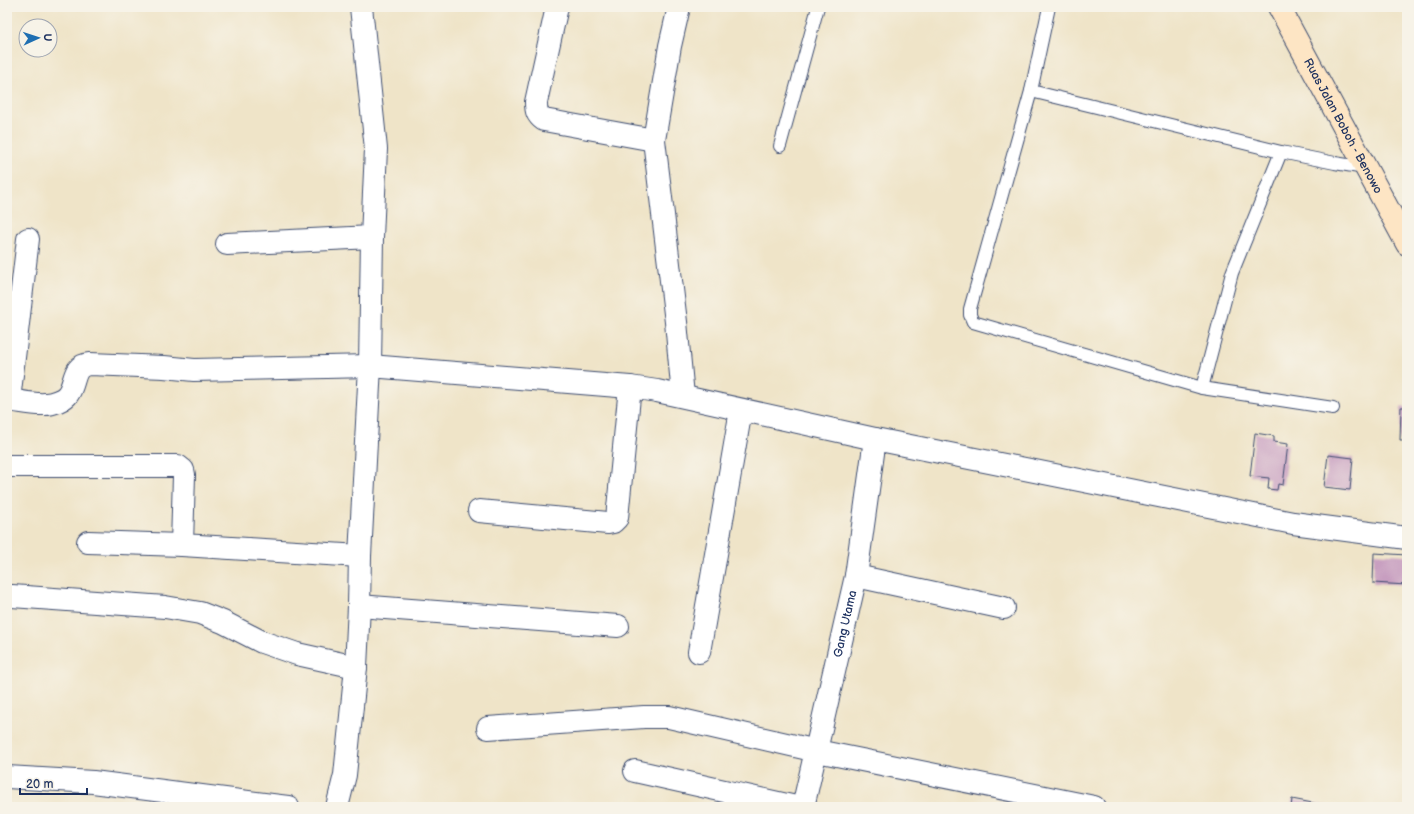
<svg xmlns="http://www.w3.org/2000/svg" width="1414" height="814" font-family="'Balsamiq Sans',sans-serif">
  <style>
    .building { fill: #c79ec0 }
    .lines { fill: none; stroke-linecap: round; stroke-linejoin: round }
    .service-casing { stroke: #3b4a6e; stroke-width: 14 }
    .minor-casing { stroke: #3b4a6e; stroke-width: 24 }
    .secondary-casing { stroke: #3b4a6e; stroke-width: 24 }
    .service { stroke: #fff; stroke-width: 12 }
    .minor { stroke: #fff; stroke-width: 22 }
    .secondary { stroke: #fde5c4; stroke-width: 22 }
    .labels { text-anchor: middle; dominant-baseline: central; stroke-width: 3; stroke-linejoin: round; paint-order: stroke }
    .street-label { font-size: 12px; fill: #1b2f5e; stroke: #f7f3e8 }
  </style>
  <rect width="100%" height="100%" fill="#f7f3e8"/>
  <filter id="ink" filterUnits="userSpaceOnUse"><feTurbulence type="fractalNoise" baseFrequency=".025" numOctaves="2"/><feDisplacementMap in="SourceGraphic" scale="8" xChannelSelector="R" yChannelSelector="G"/><feConvolveMatrix kernelMatrix="1 2 1 2 8 2 1 2 1" color-interpolation-filters="sRGB"/></filter>
  <filter id="wash" filterUnits="userSpaceOnUse"><feTurbulence type="fractalNoise" baseFrequency=".012" numOctaves="4" result="noise"/><feDisplacementMap in="SourceGraphic" scale="16" xChannelSelector="R" yChannelSelector="G"/><feGaussianBlur stdDeviation="0.9" result="paint"/><feColorMatrix in="noise" values="0 0 0 0 0 0 0 0 0 0 0 0 0 0 0 0 0 1.4 0 .05"/><feComposite in="paint" operator="in"/></filter>
  <g filter="url(#wash)">
    <rect width="100%" height="100%" fill="#efe4c8"/>
    <g id="blocks">
      <g class="building">
        <polygon points="1401,407 1407,407 1407,440 1400,440"/>
        <polygon points="1255,433 1274,436 1274,442 1288,444 1283,485 1278,484 1277,490 1268,489 1269,478 1250,476"/>
        <polygon points="1328,455 1353,458 1350,490 1324,487"/>
        <polygon points="1374,553 1407,555 1407,585 1373,583"/>
        <polygon points="1292,799 1328,806 1328,807 1291,807"/>
      </g>
    </g>
  </g>
  <g filter="url(#ink)">
    <use href="#blocks" fill-opacity="0" stroke="#3b4a6e" stroke-width="1"/>
    <g class="lines">
      <defs>
        <g id="service">
          <polyline points="1049,7 1031,91 1281,152 1335,163 1365,168"/>
          <polyline points="1031,91 970,309 970,315 973,322 1202,388 1333,408"/>
          <polyline points="780,146 818,7"/>
          <polyline points="1202,388 1232,273 1281,152"/>
        </g>
        <g id="minor">
          <path d="M 557,7 L 536,102 C 536,111 537,115 544,120 L 654,140"/>
          <polyline points="679,7 670,46 654,140 676,322 683,396"/>
          <polyline points="227,244 372,237"/>
          <path d="M 7,400 C 19,401 33,405 45,404 C 52,404 64,400 68,394 C 76,383 72,365 90,364 L 164,367 L 194,370 L 370,366 L 630,387 L 657,391 L 875,439 L 1293,523 L 1407,538"/>
          <polyline points="9,400 28,239"/>
          <polyline points="7,466 178,466 183,470 184,475 182,545 360,556"/>
          <polyline points="479,511 608,523 613,522 617,518 630,387"/>
          <polyline points="88,542 182,545"/>
          <polyline points="856,576 1004,608"/>
          <polyline points="12,596 165,607 200,613 223,622 262,642 297,654 356,667"/>
          <polyline points="359,606 618,626"/>
          <polyline points="699,652 741,410"/>
          <polyline points="488,728 644,717 669,717 817,751 1094,807"/>
          <polyline points="635,771 796,807"/>
          <polyline points="7,777 93,782 288,807"/>
          <polyline points="337,807 345,775 356,667 359,606 360,556 370,366 372,237 376,149 361,7"/>
          <path id="s1" d="M 803,807 L 856,576 L 875,439"/>
        </g>
        <g id="secondary">
          <path id="s2" d="M 1279,7 L 1407,244"/>
        </g>
      </defs>
      <use href="#service" class="service-casing"/>
      <use href="#minor" class="minor-casing"/>
      <use href="#secondary" class="secondary-casing"/>
      <use href="#service" class="service"/>
      <use href="#minor" class="minor"/>
      <use href="#secondary" class="secondary"/>
    </g>
  </g>
  <g class="labels">
    <g class="street-label">
      <text stroke="none"><textPath href="#s2" startOffset="135">Ruas Jalan Boboh - Benowo</textPath></text>
      <text stroke="none"><textPath href="#s1" startOffset="188">Gang Utama</textPath></text>
    </g>
  </g>
  <rect width="1414" height="814" fill="none" stroke="#f7f3e8" stroke-width="24"/>
  <g transform="translate(38 38) rotate(87)"><circle r="19" fill="#f7f3e8" stroke="#9fa5b1"/>
  <path d="M0-3L7 15L0 10L-7 15Z" fill="#1f6fb2"/>
  <text y="-6" font-size="11" font-weight="bold" text-anchor="middle" fill="#1b2f5e">U</text>
  </g>
  <path d="M20 788v6h67v-6" fill="none" stroke="#1b2f5e" stroke-width="2"/>
  <text x="26" y="788" font-size="12" fill="#1b2f5e" stroke="#f7f3e8" stroke-width="3" paint-order="stroke">20 m</text>
</svg>
